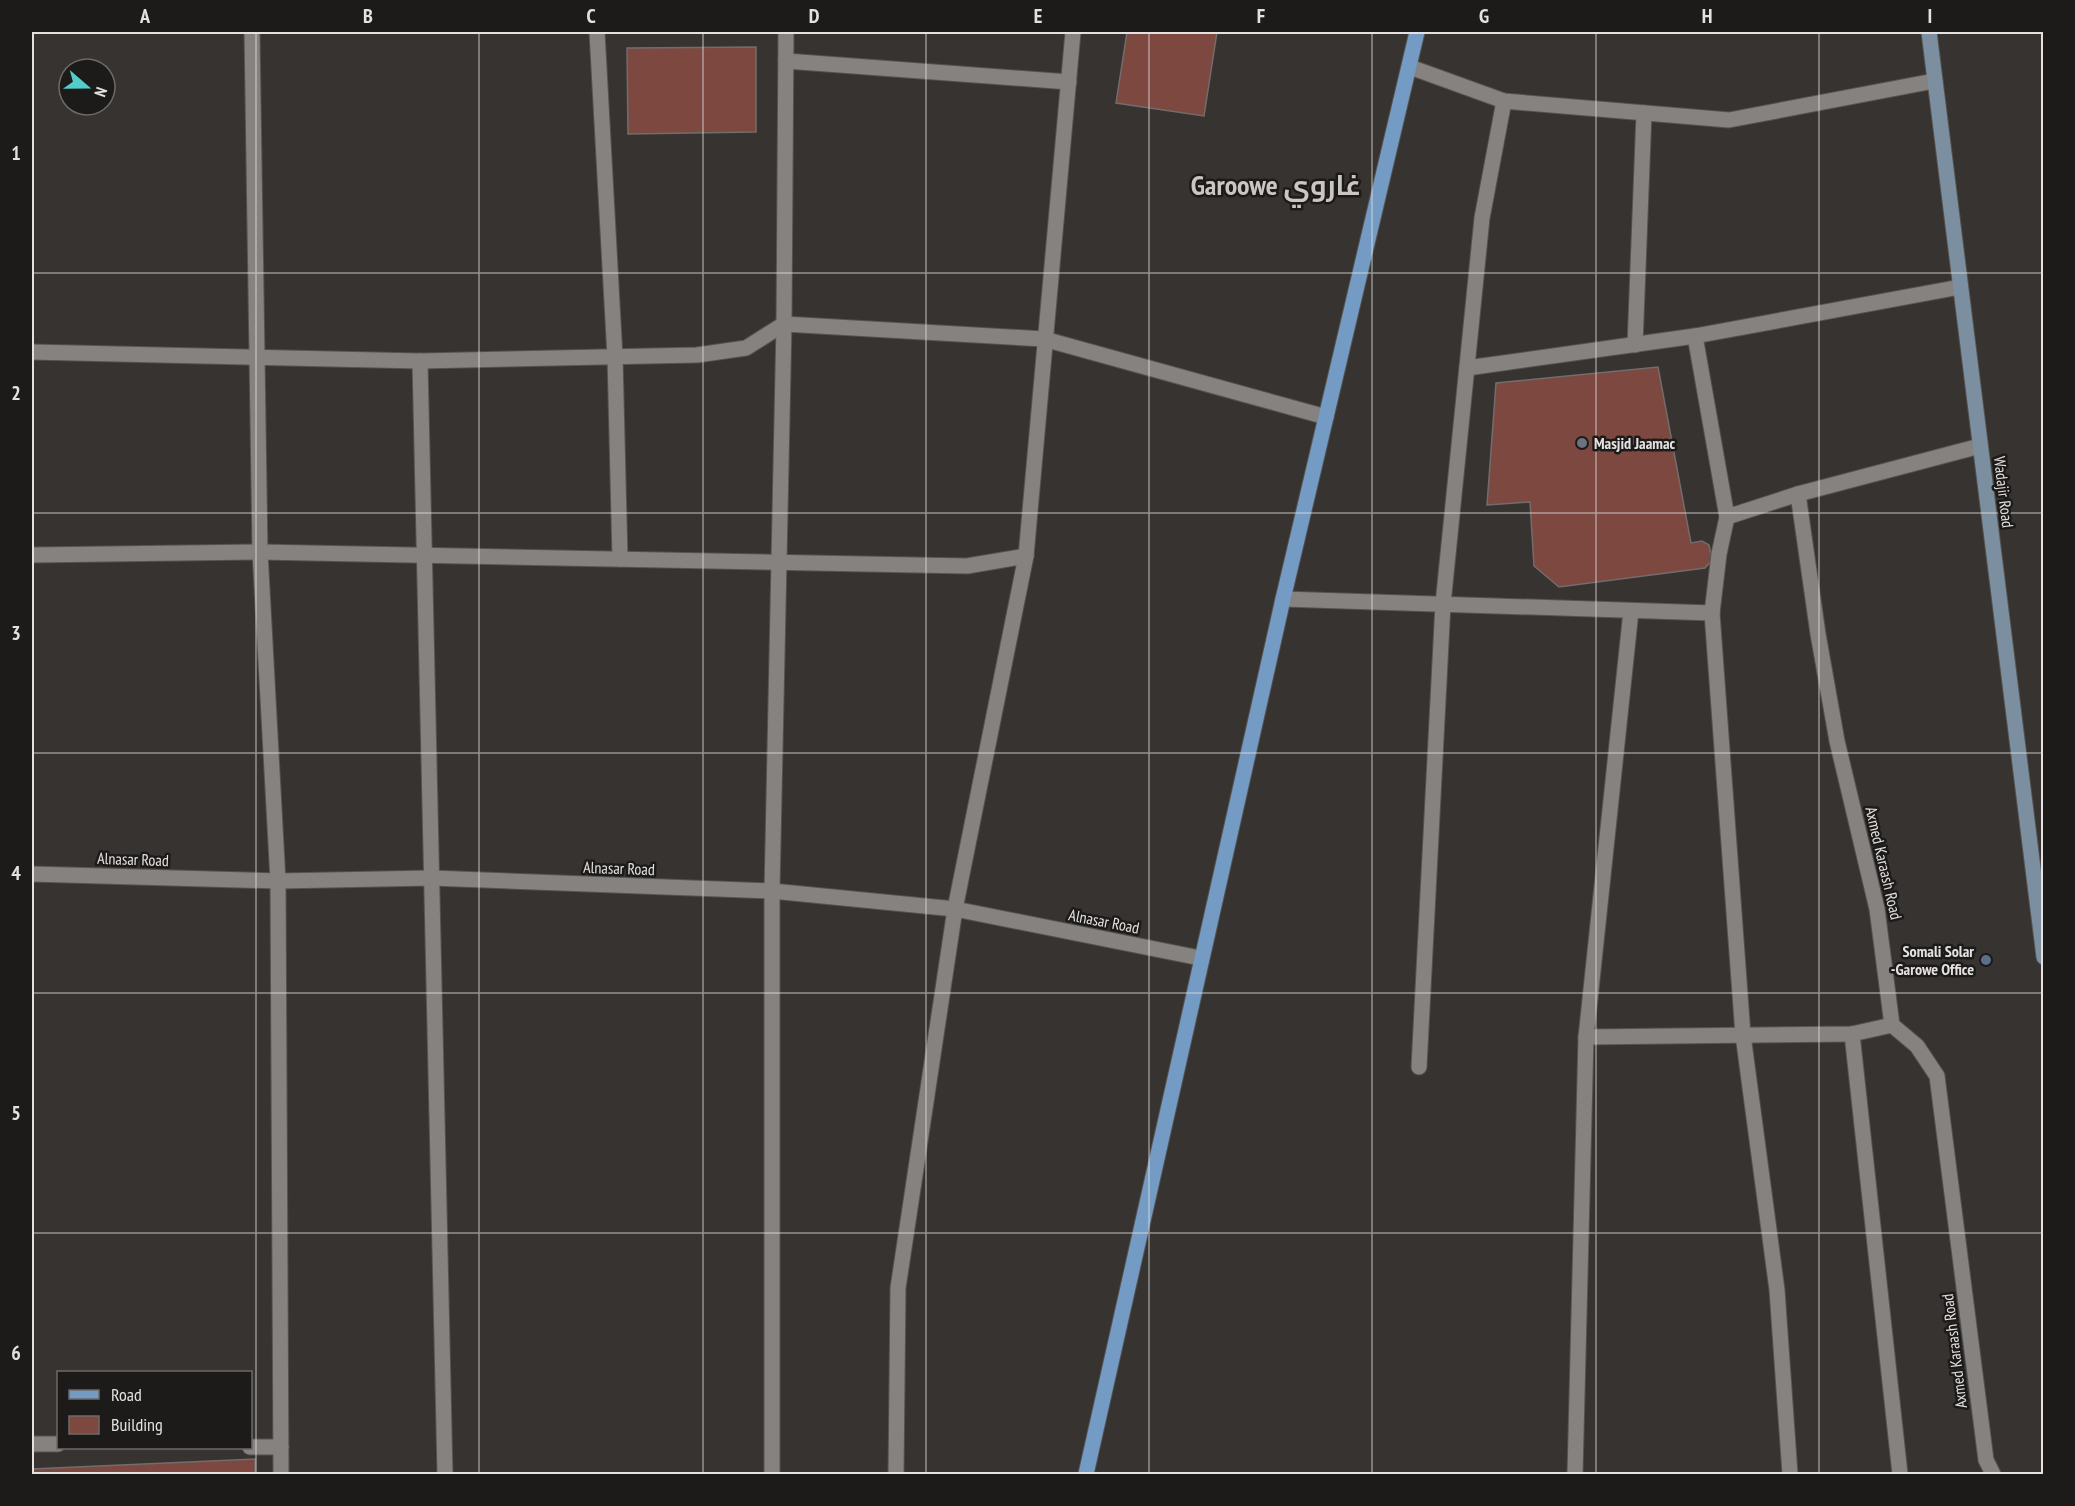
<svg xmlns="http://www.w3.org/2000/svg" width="2075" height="1506" font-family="'PT Sans Narrow',Cairo,sans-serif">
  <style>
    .building { fill: #7d4840; stroke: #726d6c; stroke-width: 1.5 }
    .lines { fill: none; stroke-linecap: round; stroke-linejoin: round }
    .street-casing { stroke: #555250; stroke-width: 17 }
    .secondary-casing { stroke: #555250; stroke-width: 17 }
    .primary-casing { stroke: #555250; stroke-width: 17 }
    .street { stroke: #86827f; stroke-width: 15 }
    .secondary { stroke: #7c8fa1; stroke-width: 15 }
    .primary { stroke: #739bc3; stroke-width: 15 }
    .grid { fill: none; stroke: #e4e1e0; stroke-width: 1.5; stroke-opacity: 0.55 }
    .worship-dot { fill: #6b7280; stroke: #1d1b1a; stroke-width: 2 }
    .service-dot { fill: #5c6f8a; stroke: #1d1b1a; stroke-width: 2 }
    .labels { text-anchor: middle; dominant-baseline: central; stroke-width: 5; stroke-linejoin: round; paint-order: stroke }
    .poi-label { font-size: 16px; font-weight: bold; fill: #e4e1e0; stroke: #1d1b1a; text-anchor: start }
    .street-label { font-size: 16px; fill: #e4e1e0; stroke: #1d1b1a }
    .town-label { font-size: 28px; font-weight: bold; fill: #cac6c2; stroke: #1d1b1a }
    .neatline { fill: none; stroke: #e4e1e0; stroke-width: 2 }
    .grid-label { font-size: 20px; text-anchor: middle; font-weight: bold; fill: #e4e1e0 }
  </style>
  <rect width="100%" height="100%" fill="#363330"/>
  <g class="building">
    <polygon points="1127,32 1217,32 1204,116 1116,103"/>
    <polygon points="756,47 756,132 628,134 627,48"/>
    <polygon points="1658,367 1691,543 1702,541 1709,545 1712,560 1705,568 1559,587 1534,566 1530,502 1487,505 1496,383"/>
    <polygon points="255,1459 255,1474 32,1474 32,1469"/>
  </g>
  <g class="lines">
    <defs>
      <g id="street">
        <polyline points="252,32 260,552 278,881 281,1474"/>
        <polyline points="597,32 615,357 620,559"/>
        <polyline points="786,61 1069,82"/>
        <polyline points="1410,67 1504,101 1729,120 1934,81"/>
        <polyline points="1695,336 1727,517"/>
        <polyline points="1635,345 1644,113"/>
        <polyline points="32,352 420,361 697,355 746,348 784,324 1044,339 1326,417"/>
        <polyline points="420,361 445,1474"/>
        <polyline points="1467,368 1695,336 1960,287"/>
        <polyline points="1798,494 1818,634 1837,741 1877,909 1892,1025 1917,1046 1937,1076 1986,1460 1993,1474"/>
        <polyline points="32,555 260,552 967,566 1026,556"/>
        <polyline points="1283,599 1712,613 1719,554 1727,517 1798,494 1980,446"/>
        <polyline points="1712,613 1743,1035 1777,1290 1790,1474"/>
        <polyline points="32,874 278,881 432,878 772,891 955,909 1200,958"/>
        <polyline points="1852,1034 1900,1474"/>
        <polyline points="1586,1037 1852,1034 1892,1025"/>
        <polyline points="1419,1067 1443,604 1482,218 1504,101"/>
        <polyline points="32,1444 58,1444"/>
        <polyline points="250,1447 281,1447"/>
        <polyline points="772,1474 772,891 784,324 786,32"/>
        <polyline points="896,1474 898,1288 955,909 1026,556 1073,32"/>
        <polyline points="1575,1474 1586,1037 1631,611"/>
      </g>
      <polyline id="secondary" points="1929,32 2044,957"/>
      <polyline id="primary" points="1086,1474 1283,599 1417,32"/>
    </defs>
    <use href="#street" class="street-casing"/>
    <use href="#secondary" class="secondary-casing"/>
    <use href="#primary" class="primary-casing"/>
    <use href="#street" class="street"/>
    <use href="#secondary" class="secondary"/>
    <use href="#primary" class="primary"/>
  </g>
  <path class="grid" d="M 256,32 L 256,1474M 479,32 L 479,1474M 703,32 L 703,1474M 926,32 L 926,1474M 1149,32 L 1149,1474M 1372,32 L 1372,1474M 1596,32 L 1596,1474M 1819,32 L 1819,1474M 32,273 L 2044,273M 32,513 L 2044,513M 32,753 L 2044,753M 32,993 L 2044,993M 32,1233 L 2044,1233"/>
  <circle class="worship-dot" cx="1582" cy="443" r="6"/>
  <circle class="service-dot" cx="1986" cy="960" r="6"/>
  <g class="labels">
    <g class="poi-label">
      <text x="1594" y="443">Masjid Jaamac</text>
      <text x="1974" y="951" text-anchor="end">Somali Solar<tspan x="1974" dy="18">-Garowe Office</tspan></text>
    </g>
    <g class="street-label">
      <text transform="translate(2004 492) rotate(83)">Wadajir Road</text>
      <text transform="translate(133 859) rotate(2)">Alnasar Road</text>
      <text transform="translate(1884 863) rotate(77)">Axmed Karaash Road</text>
      <text transform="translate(619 868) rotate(2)">Alnasar Road</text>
      <text transform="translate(1104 921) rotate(11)">Alnasar Road</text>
      <text transform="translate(1954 1351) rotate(-97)">Axmed Karaash Road</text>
    </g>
    <g class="town-label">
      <text x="1276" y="184">Garoowe غاروي</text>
    </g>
  </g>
  <rect width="2075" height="1506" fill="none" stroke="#1d1b1a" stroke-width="66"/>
  <rect x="57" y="1371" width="195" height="78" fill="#1d1b1a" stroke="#6d6a69" stroke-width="1.5"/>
  <rect x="69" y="1390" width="30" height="9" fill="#739bc3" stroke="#6d6a69" stroke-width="1.5"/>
  <text x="111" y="1401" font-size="18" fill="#e4e1e0">Road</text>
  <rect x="69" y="1416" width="30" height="18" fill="#7d4840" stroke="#6d6a69" stroke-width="1.5"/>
  <text x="111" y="1431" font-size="18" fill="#e4e1e0">Building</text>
  <g transform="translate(87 87) rotate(110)"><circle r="28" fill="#1d1b1a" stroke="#6d6a69" stroke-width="1.5"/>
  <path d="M0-4.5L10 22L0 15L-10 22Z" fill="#53cdc9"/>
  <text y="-9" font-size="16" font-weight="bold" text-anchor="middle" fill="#e4e1e0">N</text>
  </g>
  <rect x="33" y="33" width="2009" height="1440" class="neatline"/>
  <g class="grid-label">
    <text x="145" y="23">A</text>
    <text x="368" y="23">B</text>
    <text x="591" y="23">C</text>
    <text x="814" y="23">D</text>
    <text x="1038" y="23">E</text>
    <text x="1261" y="23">F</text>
    <text x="1484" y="23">G</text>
    <text x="1707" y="23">H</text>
    <text x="1930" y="23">I</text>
    <text x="16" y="160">1</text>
    <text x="16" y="400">2</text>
    <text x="16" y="640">3</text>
    <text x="16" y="880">4</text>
    <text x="16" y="1120">5</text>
    <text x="16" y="1360">6</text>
  </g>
</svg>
